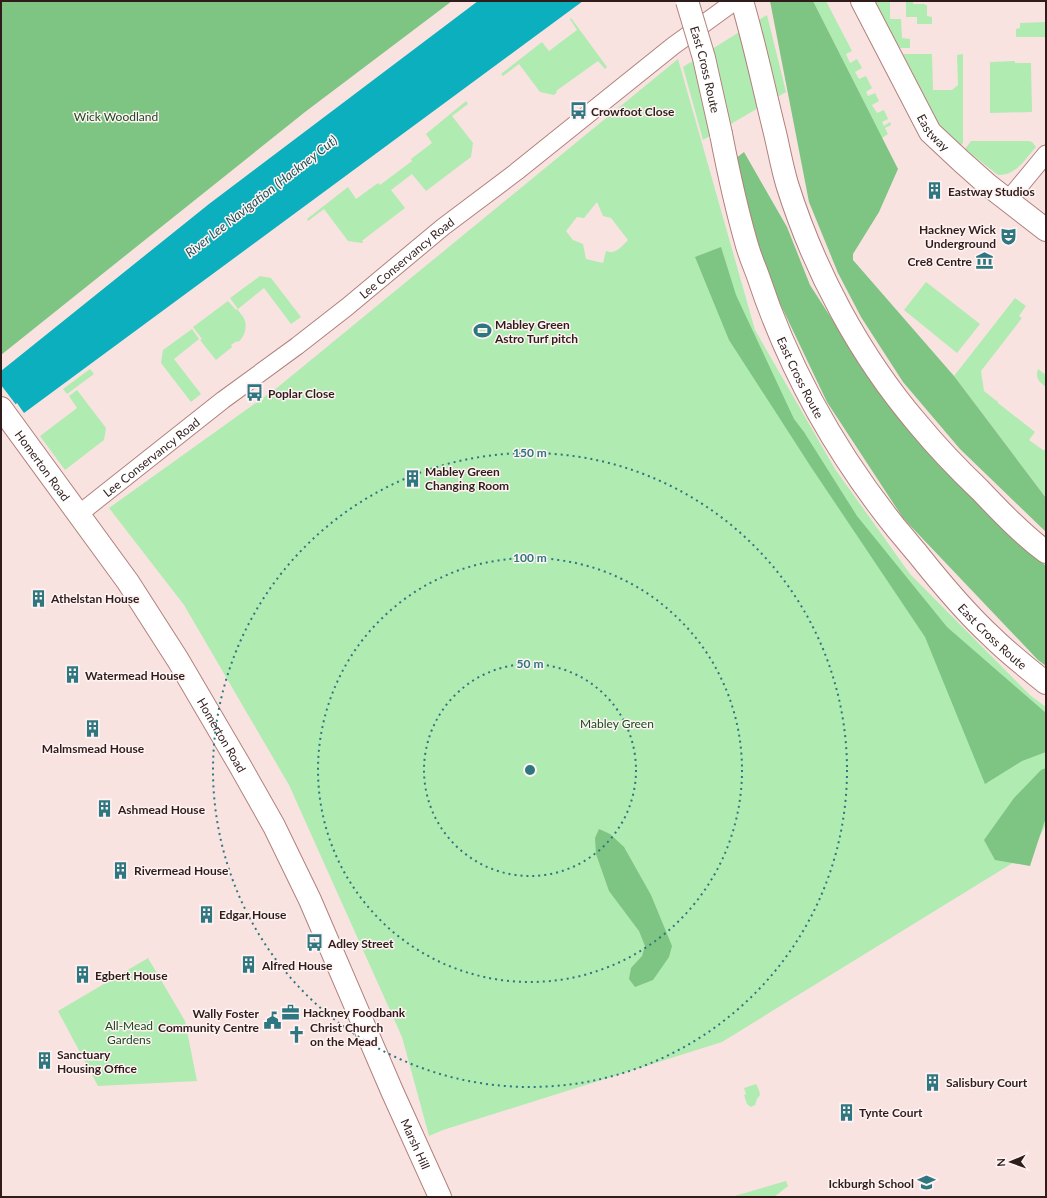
<svg xmlns="http://www.w3.org/2000/svg" width="1047" height="1198" font-family="Lato,sans-serif">
  <style>
    .green { fill: #b0ebb2; fill-rule: evenodd }
    .forest { fill: #7ec482 }
    .water { fill: #0cafbd }
    .pier { fill: #f9e3e1 }
    .lines { fill: none; stroke-linecap: round; stroke-linejoin: round }
    .minor-casing { stroke: #b1817c; stroke-width: 19 }
    .major-casing { stroke: #b1817c; stroke-width: 24 }
    .highway-casing { stroke: #b1817c; stroke-width: 24 }
    .minor { stroke: #fff; stroke-width: 17 }
    .major { stroke: #fff; stroke-width: 22 }
    .highway { stroke: #fff; stroke-width: 22 }
    .highway-bridge-casing { stroke: #b1817c; stroke-width: 24; stroke-linecap: butt }
    .highway-bridge { stroke: #fff; stroke-width: 22 }
    .ring { fill: none; stroke: #2f7780; stroke-width: 2; stroke-dasharray: 2 4 }
    .labels { text-anchor: middle; dominant-baseline: central; stroke-width: 3; stroke-linejoin: round; paint-order: stroke }
    .street-label { font-size: 12px; fill: #301d1b; stroke: #fef3f2 }
    .poi-label { font-size: 12px; font-weight: bold; fill: #301d1b; stroke: #fef3f2; text-anchor: start }
    .park-label { font-size: 12px; fill: #19491f; stroke: #fef3f2 }
    .water-label { font-size: 13px; font-style: italic; fill: #195258; stroke: #fef3f2 }
    .centre { fill: #2f7780; stroke: #fef3f2; stroke-width: 2 }
    .ring-label { font-size: 12px; text-anchor: middle; font-weight: bold; fill: #2f7780; stroke: #fef3f2; stroke-width: 3; stroke-linejoin: round; paint-order: stroke }
  </style>
  <rect width="100%" height="100%" fill="#f9e3e1"/>
  <g class="green">
    <polygon points="813,1 826,1 852,51 846,54 850,63 857,59 862,68 855,72 859,79 866,76 872,88 866,92 868,96 875,93 879,101 872,105 877,113 884,110 888,119 882,122 884,126 890,122 891,125 885,128 888,134 882,138"/>
    <polygon points="875,1 890,1 890,19 901,19 902,38 910,39 910,48 899,48"/>
    <polygon points="906,1 913,1 913,4 925,4 925,5 927,5 927,16 932,17 932,24 917,24 917,17 906,17"/>
    <polygon points="767,15 786,92 703,140 683,67"/>
    <polygon points="571,18 607,67 605,69 598,61 556,91 557,92 554,95 540,92 519,64 503,76 501,74 542,42 549,51 577,30 570,19"/>
    <polygon points="1046,22 1046,37 1016,37 1016,29 1020,28 1020,23"/>
    <polygon points="903,54 932,54 933,90 952,90 958,85 957,55 963,54 963,143 961,145 945,132 937,121"/>
    <path d="M 678,59 L 755,330 L 835,469 L 910,574 L 1031,696 L 1046,707 L 1046,824 L 1035,846 L 1011,864 L 722,1042 L 443,1130 L 429,1136 L 402,1037 L 289,785 L 184,605 L 109,508 L 278,387 ZM 597,202 L 603,216 L 611,218 L 628,240 C 622,246 616,255 606,251 L 603,263 L 586,259 L 583,244 L 573,240 L 566,231 L 577,217 L 584,218 Z"/>
    <polygon points="1015,61 1015,63 1031,63 1032,112 990,113 990,62"/>
    <polygon points="466,101 468,104 452,116 473,143 471,157 426,191 412,174 391,190 405,208 363,240 362,240 363,242 362,243 348,241 324,209 308,221 307,219 348,187 356,199 378,183 380,185 412,161 411,159 432,143 426,134"/>
    <path d="M 971,141 L 1029,141 L 1032,142 L 1036,147 C 1025,159 1016,176 998,175 L 965,149 Z"/>
    <polygon points="260,276 271,278 301,317 291,324 264,288 238,309 230,298"/>
    <polygon points="926,282 980,324 957,353 904,310"/>
    <polygon points="1015,298 1026,306 1019,316 1022,318 981,371 984,391 998,402 998,403 1035,432 1029,440 1043,450 1046,450 1046,498 954,376"/>
    <path d="M 228,301 L 236,310 L 237,309 C 240,313 244,317 245,321 C 247,328 244,338 238,342 L 237,341 L 231,345 L 232,347 L 216,360 L 200,340 L 202,339 L 193,327 Z"/>
    <polygon points="192,329 199,339 174,359 201,394 191,402 161,363 163,350"/>
    <polygon points="90,369 94,374 67,394 63,389"/>
    <path d="M 1038,369 L 1046,375 L 1046,387 C 1039,382 1035,378 1038,369 Z"/>
    <polygon points="77,390 106,428 104,440 65,470 40,436 77,408 69,396"/>
    <polygon points="148,958 185,1021 197,1081 98,1086 58,1011"/>
    <polygon points="756,1084 759,1090 760,1095 757,1099 755,1105 751,1107 747,1104 744,1095 746,1094 744,1088"/>
    <polygon points="786,1181 788,1186 774,1197 731,1197"/>
  </g>
  <g class="forest">
    <polygon points="1,1 452,1 305,112 1,355"/>
    <polygon points="770,1 813,1 898,169 879,212 853,254 853,260 954,376 1046,498 1046,532 960,449 903,382 861,317 838,273 809,202"/>
    <polygon points="744,152 787,227 810,285 878,391 971,495 1046,566 1046,666 1038,660 903,518 827,402 767,276 735,159"/>
    <polygon points="721,247 736,295 794,419 804,432 857,516 947,627 1046,713 1046,752 1022,761 985,784 925,637 811,467 729,340 695,257"/>
    <polygon points="1046,768 1046,819 1044,823 1030,866 995,860 984,840 1014,798 1041,770"/>
    <polygon points="599,829 610,834 624,847 651,895 672,946 669,957 653,980 635,987 629,979 631,968 642,956 645,946 639,931 609,891 596,854 595,838"/>
  </g>
  <polygon class="water" points="478,1 583,1 24,413 17,403 1,417 1,371 209,204"/>
  <polygon class="pier" points="1,385 17,406 1,419"/>
  <g class="lines">
    <defs>
      <g id="minor">
        <polyline points="1008,200 1046,154"/>
        <path id="s1" d="M 79,514 L 223,400 L 297,346 L 347,307 L 443,227 L 516,172 L 673,46 L 735,1"/>
      </g>
      <g id="major">
        <path id="s2" d="M 862,1 L 930,132 L 961,161 L 988,185 L 1046,230"/>
        <path id="s3" d="M 1,408 L 128,582 L 178,660 L 239,764 L 274,826 L 310,900 L 392,1091 L 440,1197"/>
      </g>
      <g id="highway">
        <path d="M 742,1 C 755,45 764,89 775,133 C 779,150 782,167 787,184 C 814,270 859,355 918,424 C 937,447 958,469 980,490 C 1001,512 1022,534 1046,552"/>
        <path id="s4" d="M 721,134 C 728,170 736,207 746,242 C 749,254 754,265 758,276 C 788,367 836,453 896,528 C 903,536 910,545 917,553 C 940,582 964,611 991,636 C 1008,653 1027,668 1046,683"/>
      </g>
    </defs>
    <use href="#minor" class="minor-casing"/>
    <use href="#major" class="major-casing"/>
    <use href="#highway" class="highway-casing"/>
    <use href="#minor" class="minor"/>
    <use href="#major" class="major"/>
    <use href="#highway" class="highway"/>
    <defs>
      <g id="highway-bridge">
        <path id="s5" d="M 687,1 L 704,58 L 721,134"/>
      </g>
    </defs>
    <use href="#highway-bridge" class="highway-bridge-casing"/>
    <use href="#highway-bridge" class="highway-bridge"/>
  </g>
  <g class="ring">
    <circle cx="530" cy="770" r="106"/>
    <circle cx="530" cy="770" r="212"/>
    <circle cx="530" cy="770" r="317"/>
  </g>
  <defs>
    <symbol id="bus-bare" viewBox="-9 -9 18 18"><path d="M-5-6H5V4H4V6H2V4H-2V6H-4V4H-5ZM-3.5-4V0h7V-4ZM-3.5 1.2v1.5H-2V1.2ZM2 1.2v1.5H3.5V1.2Z" fill="#2f7780" stroke="#fef3f2" stroke-width="2.5" paint-order="stroke"/></symbol>
    <symbol id="building-bare" viewBox="-9 -9 18 18"><path d="M-4-6H4V6H1V3H-1V6H-4ZM-2.5-4.3h1.7v1.8h-1.7ZM.8-4.3h1.7v1.8H.8ZM-2.5-1h1.7V.8h-1.7ZM.8-1h1.7V.8H.8Z" fill="#2f7780" stroke="#fef3f2" stroke-width="2.5" paint-order="stroke"/></symbol>
    <symbol id="theatre-bare" viewBox="-9 -9 18 18"><path d="M-5-5.5Q0-4 5-5.5V0Q5 5 0 6Q-5 5-5 0ZM-3.3-2.5H-1v1.5H-3.3ZM1-2.5H3.3v1.5H1ZM-2.8 1Q0 5.5 2.8 1Z" fill="#2f7780" stroke="#fef3f2" stroke-width="2.5" paint-order="stroke"/></symbol>
    <symbol id="museum-bare" viewBox="-9 -9 18 18"><path d="M0-6L6-3V-2H-6V-3ZM-5-1h2V3h-2ZM-1-1h2V3h-2ZM3-1h2V3H3ZM-6 4H6V6H-6Z" fill="#2f7780" stroke="#fef3f2" stroke-width="2.5" paint-order="stroke"/></symbol>
    <symbol id="stadium-bare" viewBox="-9 -9 18 18"><path d="M0-5a6.5 5 0 1 0 0 10a6.5 5 0 1 0 0-10ZM-3.5-1.8h7v3.6h-7Z" fill="#2f7780" stroke="#fef3f2" stroke-width="2.5" paint-order="stroke"/></symbol>
    <symbol id="office-bare" viewBox="-9 -9 18 18"><path d="M-6-3h4V-5.5h4V-3h4V5H-6ZM-1-4.5V-3h2v-1.5ZM-6 0V1H6V0Z" fill="#2f7780" stroke="#fef3f2" stroke-width="2.5" paint-order="stroke"/></symbol>
    <symbol id="civic-bare" viewBox="-9 -9 18 18"><path d="M-.6-6.5H3V-4.5H.6V-3L4-1V1h2V6H-6V1h2V-1L-.6-3ZM-1.2 2.5V6h2.4V2.5Z" fill="#2f7780" stroke="#fef3f2" stroke-width="2.5" paint-order="stroke"/></symbol>
    <symbol id="church-bare" viewBox="-9 -9 18 18"><path d="M-1.2-6h2.4v3.5h3.3v2.4h-3.3V6h-2.4V-.1h-3.3v-2.4h3.3Z" fill="#2f7780" stroke="#fef3f2" stroke-width="2.5" paint-order="stroke"/></symbol>
    <symbol id="school-bare" viewBox="-9 -9 18 18"><path d="M0-5L7-2L0 1L-7-2ZM-4 1L0 2.5L4 1V4Q0 6-4 4Z" fill="#2f7780" stroke="#fef3f2" stroke-width="2.5" paint-order="stroke"/></symbol>
  </defs>
  <g fill-rule="evenodd">
    <use href="#bus-bare" x="566" y="98" width="25" height="25"/>
    <use href="#building-bare" x="922" y="178" width="25" height="25"/>
    <use href="#theatre-bare" x="996" y="224" width="25" height="25"/>
    <use href="#museum-bare" x="972" y="248" width="25" height="25"/>
    <use href="#stadium-bare" x="470" y="318" width="25" height="25"/>
    <use href="#bus-bare" x="242" y="380" width="25" height="25"/>
    <use href="#building-bare" x="400" y="466" width="25" height="25"/>
    <use href="#building-bare" x="26" y="586" width="25" height="25"/>
    <use href="#building-bare" x="60" y="662" width="25" height="25"/>
    <use href="#building-bare" x="80" y="716" width="25" height="25"/>
    <use href="#building-bare" x="92" y="796" width="25" height="25"/>
    <use href="#building-bare" x="108" y="858" width="25" height="25"/>
    <use href="#building-bare" x="194" y="902" width="25" height="25"/>
    <use href="#bus-bare" x="302" y="930" width="25" height="25"/>
    <use href="#building-bare" x="236" y="952" width="25" height="25"/>
    <use href="#building-bare" x="70" y="962" width="25" height="25"/>
    <use href="#office-bare" x="278" y="1000" width="25" height="25"/>
    <use href="#civic-bare" x="260" y="1008" width="25" height="25"/>
    <use href="#church-bare" x="284" y="1022" width="25" height="25"/>
    <use href="#building-bare" x="32" y="1048" width="25" height="25"/>
    <use href="#building-bare" x="920" y="1070" width="25" height="25"/>
    <use href="#building-bare" x="834" y="1100" width="25" height="25"/>
    <use href="#school-bare" x="914" y="1170" width="25" height="25"/>
  </g>
  <g class="labels">
    <g class="street-label">
      <text stroke="none"><textPath href="#s5" startOffset="71">East Cross Route</textPath></text>
      <text stroke="none"><textPath href="#s2" startOffset="150">Eastway</textPath></text>
      <text stroke="none"><textPath href="#s1" startOffset="416">Lee Conservancy Road</textPath></text>
      <text stroke="none"><textPath href="#s4" startOffset="257">East Cross Route</textPath></text>
      <text stroke="none"><textPath href="#s1" startOffset="92">Lee Conservancy Road</textPath></text>
      <text stroke="none"><textPath href="#s3" startOffset="71">Homerton Road</textPath></text>
      <text stroke="none"><textPath href="#s4" startOffset="581">East Cross Route</textPath></text>
      <text stroke="none"><textPath href="#s3" startOffset="395">Homerton Road</textPath></text>
      <text stroke="none"><textPath href="#s3" startOffset="848">Marsh Hill</textPath></text>
    </g>
    <g class="poi-label">
      <text x="591" y="111">Crowfoot Close</text>
      <text x="948" y="191">Eastway Studios</text>
      <text x="996" y="229" text-anchor="end">Hackney Wick<tspan x="996" dy="14">Underground</tspan></text>
      <text x="972" y="261" text-anchor="end">Cre8 Centre</text>
      <text x="495" y="324">Mabley Green<tspan x="495" dy="14">Astro Turf pitch</tspan></text>
      <text x="268" y="393">Poplar Close</text>
      <text x="425" y="471">Mabley Green<tspan x="425" dy="14">Changing Room</tspan></text>
      <text x="51" y="598">Athelstan House</text>
      <text x="85" y="675">Watermead House</text>
      <text x="93" y="748" text-anchor="middle">Malmsmead House</text>
      <text x="118" y="809">Ashmead House</text>
      <text x="134" y="870">Rivermead House</text>
      <text x="219" y="914">Edgar House</text>
      <text x="328" y="943">Adley Street</text>
      <text x="262" y="965">Alfred House</text>
      <text x="95" y="975">Egbert House</text>
      <text x="303" y="1012">Hackney Foodbank</text>
      <text x="259" y="1013" text-anchor="end">Wally Foster<tspan x="259" dy="14">Community Centre</tspan></text>
      <text x="310" y="1027">Christ Church<tspan x="310" dy="14">on the Mead</tspan></text>
      <text x="57" y="1054">Sanctuary<tspan x="57" dy="14">Housing Office</tspan></text>
      <text x="946" y="1082">Salisbury Court</text>
      <text x="859" y="1112">Tynte Court</text>
      <text x="914" y="1183" text-anchor="end">Ickburgh School</text>
    </g>
    <g class="park-label">
      <text x="116" y="116">Wick Woodland</text>
      <text x="617" y="723">Mabley Green</text>
      <text x="129" y="1025">All-Mead<tspan x="129" dy="14">Gardens</tspan></text>
    </g>
    <g class="water-label">
      <text transform="translate(261 196) rotate(-38)">River Lee Navigation (Hackney Cut)</text>
    </g>
  </g>
  <circle cx="530" cy="770" r="6" class="centre"/>
  <g class="ring-label">
    <text x="530" y="457">150 m</text>
    <text x="530" y="562">100 m</text>
    <text x="530" y="668">50 m</text>
  </g>
  <rect width="1047" height="1198" fill="none" stroke="#301d1b" stroke-width="4"/>
  <g transform="translate(1011 1162) rotate(268)" stroke="#fef3f2" stroke-width="3" paint-order="stroke">
  <path d="M0-3L7 15L0 10L-7 15Z" fill="#301d1b"/>
  <text y="-6" font-size="11" font-weight="bold" text-anchor="middle" fill="#301d1b">N</text>
  </g>
</svg>
